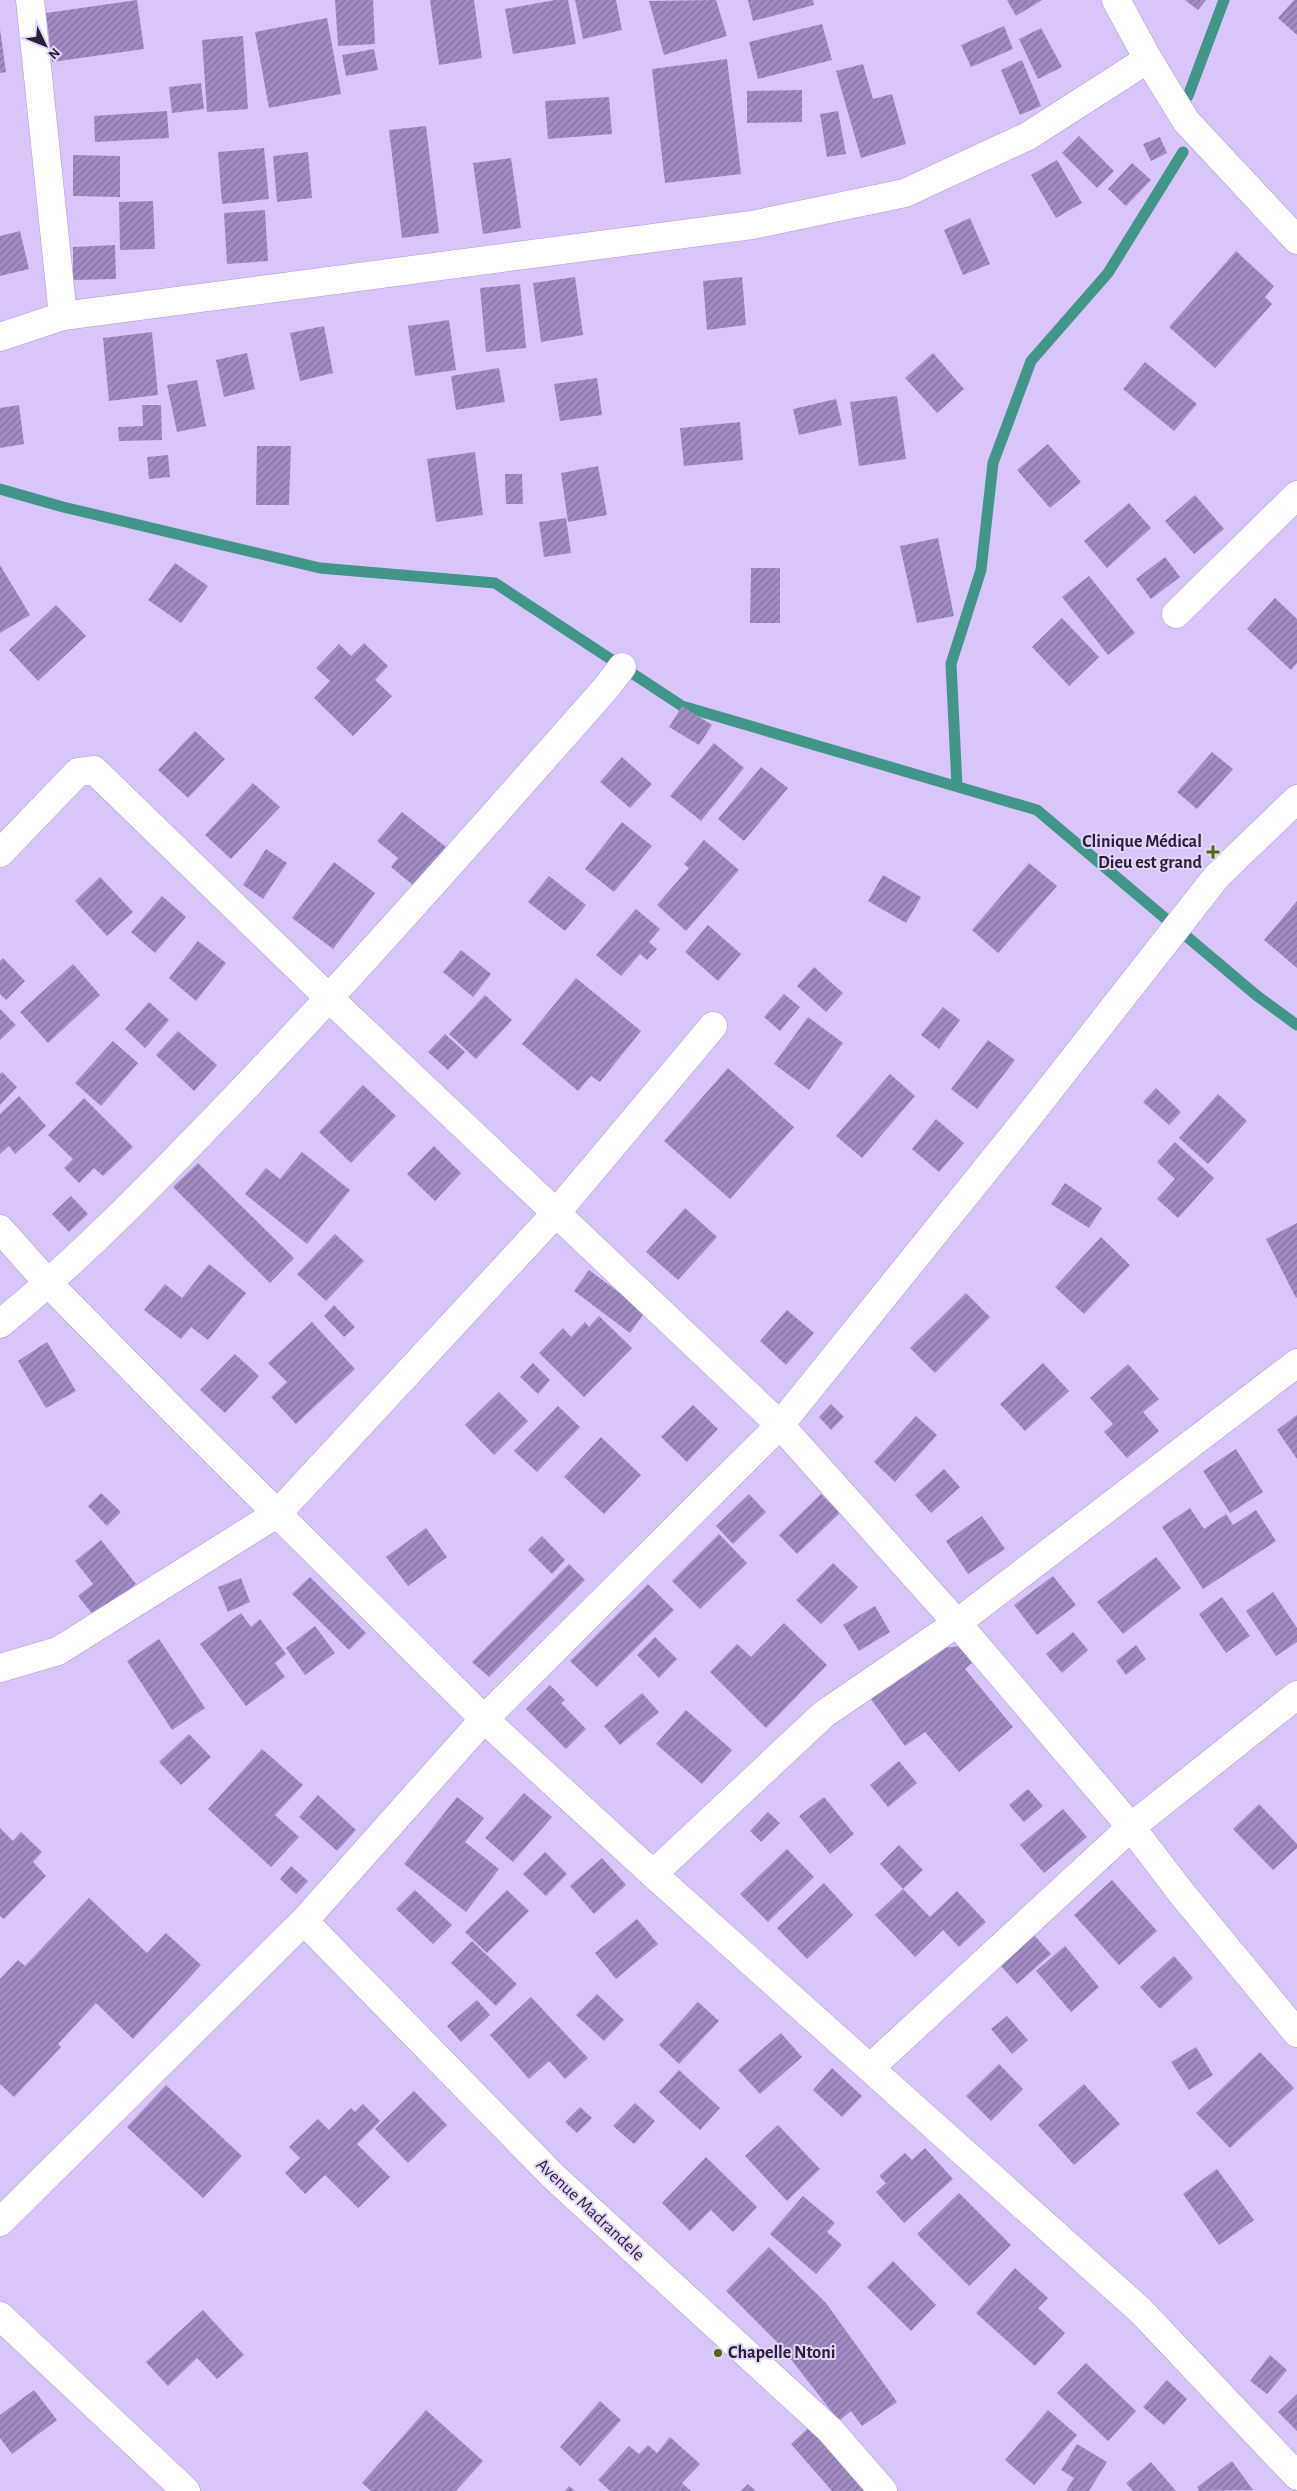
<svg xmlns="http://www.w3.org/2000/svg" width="1297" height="2491" font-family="'Alegreya Sans',sans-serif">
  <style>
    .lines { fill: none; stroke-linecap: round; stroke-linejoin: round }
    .stream { stroke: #419589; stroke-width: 11 }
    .building { fill: url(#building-hatch) }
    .minor-casing { stroke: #b197d6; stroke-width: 29 }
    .minor { stroke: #fff; stroke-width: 28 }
    .poi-dot { fill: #516612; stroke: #e5d5fd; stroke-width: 2 }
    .labels { text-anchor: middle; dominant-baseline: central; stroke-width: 4; stroke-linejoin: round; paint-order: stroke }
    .poi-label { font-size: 18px; font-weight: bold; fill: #2a1f38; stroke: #e5d5fd; text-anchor: end }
    .street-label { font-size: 18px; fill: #2a1f38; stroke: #e5d5fd }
  </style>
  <defs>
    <pattern id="building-hatch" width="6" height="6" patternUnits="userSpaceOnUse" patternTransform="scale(1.25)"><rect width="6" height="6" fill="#a28cc3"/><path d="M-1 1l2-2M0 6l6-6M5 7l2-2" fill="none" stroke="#84729f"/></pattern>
  </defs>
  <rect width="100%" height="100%" fill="#dac5fa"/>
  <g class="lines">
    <g class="stream">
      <polyline points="1188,96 1224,0"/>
      <polyline points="0,489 63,507 320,568 495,583 682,706 1037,810 1256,995 1297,1025"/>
      <polyline points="957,786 951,664 981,570 993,463 1031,361 1108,273 1183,152"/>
    </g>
  </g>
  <g class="building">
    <polygon points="137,0 144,49 52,62 46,13"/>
    <polygon points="335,0 373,0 375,44 338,46"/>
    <polygon points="430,0 474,0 482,58 439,65"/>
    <polygon points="555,0 568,0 576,44 513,54 505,9"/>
    <polygon points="575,0 616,0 622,30 583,39"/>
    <polygon points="716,0 727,36 664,55 649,1"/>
    <polygon points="748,0 813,0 814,5 753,21"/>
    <polygon points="1007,0 1042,0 1016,16"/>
    <polygon points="1185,0 1206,0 1198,10"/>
    <polygon points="1294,0 1297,0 1297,35 1278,18"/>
    <polygon points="327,18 341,94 269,108 255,32"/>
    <polygon points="822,24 832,60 758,79 749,42"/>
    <polygon points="1004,26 1013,49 971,67 961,45"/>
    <polygon points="1041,28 1062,67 1038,79 1019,39"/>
    <polygon points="0,29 6,72 0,73"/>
    <polygon points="243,36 248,109 207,112 202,40"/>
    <polygon points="374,49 378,70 346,76 342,55"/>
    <polygon points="727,59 741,174 665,183 652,69"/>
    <polygon points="1022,60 1041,106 1020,115 1001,70"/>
    <polygon points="863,64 873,99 892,94 906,144 861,158 836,71"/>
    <polygon points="201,83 204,109 172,113 169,87"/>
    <polygon points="802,90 802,122 747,123 747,91"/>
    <polygon points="609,97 612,134 548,139 545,101"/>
    <polygon points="167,111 169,138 95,142 94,116"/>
    <polygon points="838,111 846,154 827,157 820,114"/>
    <polygon points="426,126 439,233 402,238 389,130"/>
    <polygon points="1079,136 1114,171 1097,188 1062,153"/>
    <polygon points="1160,137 1167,153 1151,161 1143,144"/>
    <polygon points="264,148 269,199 222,204 218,152"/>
    <polygon points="308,152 312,198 277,202 273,156"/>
    <polygon points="73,155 120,156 120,197 73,196"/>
    <polygon points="511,158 521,228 483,234 473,163"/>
    <polygon points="1057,160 1082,203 1056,218 1031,175"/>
    <polygon points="1132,163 1151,180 1126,206 1108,189"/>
    <polygon points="153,201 155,249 120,250 119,202"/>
    <polygon points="265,210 268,261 227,264 224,213"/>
    <polygon points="970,218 990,264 963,275 944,230"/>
    <polygon points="20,231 29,269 0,276 0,236"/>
    <polygon points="115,245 116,279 73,280 73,247"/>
    <polygon points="1236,251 1274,286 1265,297 1272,304 1215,368 1169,327"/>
    <polygon points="575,277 583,335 541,342 533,283"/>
    <polygon points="742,277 746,325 707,330 703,281"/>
    <polygon points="520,284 526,348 486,352 480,288"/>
    <polygon points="449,320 456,370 415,376 408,326"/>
    <polygon points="324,326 333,373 300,381 290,333"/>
    <polygon points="152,332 158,395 109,401 103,338"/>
    <polygon points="247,353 255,389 224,397 216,360"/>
    <polygon points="933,353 964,389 937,413 905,378"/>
    <polygon points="1145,362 1197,404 1174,431 1123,389"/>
    <polygon points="499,368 505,402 456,410 451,376"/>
    <polygon points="597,378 602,415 560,421 554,384"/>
    <polygon points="197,380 206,426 177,432 167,385"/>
    <polygon points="897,396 906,459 859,466 850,402"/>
    <polygon points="836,399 842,425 799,435 793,409"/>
    <polygon points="19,405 24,444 0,448 0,408"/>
    <polygon points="142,405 161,405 162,440 119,441 118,427 143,426"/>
    <polygon points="740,422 743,460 684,466 680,428"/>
    <polygon points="1048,444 1081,482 1050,508 1017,470"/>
    <polygon points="257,446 291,446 289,505 256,505"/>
    <polygon points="475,452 483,515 436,522 427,459"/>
    <polygon points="168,455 170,477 149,479 147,457"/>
    <polygon points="598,466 607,515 568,522 561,473"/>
    <polygon points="505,474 522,474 523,504 506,504"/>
    <polygon points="1195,495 1224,529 1194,554 1165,521"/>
    <polygon points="1129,503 1151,528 1107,568 1084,541"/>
    <polygon points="566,518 571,553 544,557 539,522"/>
    <polygon points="938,538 954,616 917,623 900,546"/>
    <polygon points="1165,557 1180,577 1151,599 1136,579"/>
    <polygon points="175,563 208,586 181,623 148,600"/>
    <polygon points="0,565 30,615 0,633"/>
    <polygon points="751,568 780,568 780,623 750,623"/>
    <polygon points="1089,576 1135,633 1108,655 1062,597"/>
    <polygon points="1275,598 1297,619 1297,663 1291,670 1247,629"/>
    <polygon points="56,605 86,636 38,681 9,650"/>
    <polygon points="1062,618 1099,657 1069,686 1032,647"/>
    <polygon points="364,643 388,666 375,680 392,696 353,736 314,698 330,681 316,668 339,644 351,656"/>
    <polygon points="682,706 712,725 699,745 669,727"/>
    <polygon points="195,731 225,759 188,798 158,770"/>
    <polygon points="714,743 744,768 701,821 670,796"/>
    <polygon points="1212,752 1233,769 1197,809 1177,792"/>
    <polygon points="622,757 652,784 630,808 600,782"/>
    <polygon points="761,767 788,788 744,841 718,819"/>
    <polygon points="253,783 280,807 231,859 205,835"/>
    <polygon points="402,812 446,847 414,886 391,867 398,858 377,841"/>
    <polygon points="622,822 652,846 614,892 585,869"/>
    <polygon points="704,840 739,870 686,931 657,905 689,868 684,864"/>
    <polygon points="266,849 287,863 263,899 243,885"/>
    <polygon points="334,862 375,893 333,949 292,918"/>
    <polygon points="1029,863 1057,886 998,953 972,930"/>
    <polygon points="883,875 921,897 906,923 868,901"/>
    <polygon points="549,876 586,905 565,931 528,902"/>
    <polygon points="100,877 133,912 107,936 75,901"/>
    <polygon points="162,896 186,917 155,953 131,932"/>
    <polygon points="1297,901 1297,968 1264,940"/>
    <polygon points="636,909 660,929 649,942 657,949 647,960 640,954 621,976 596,955"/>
    <polygon points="708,925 741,954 718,981 685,952"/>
    <polygon points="198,941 226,963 196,1001 169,978"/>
    <polygon points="461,950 491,974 473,997 443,972"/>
    <polygon points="3,958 25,981 6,1000 0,994 0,961"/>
    <polygon points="73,964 100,995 48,1043 20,1012"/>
    <polygon points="814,967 843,993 826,1012 797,986"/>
    <polygon points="576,978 641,1031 600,1082 591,1076 578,1091 522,1044"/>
    <polygon points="784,994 800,1007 780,1031 764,1017"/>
    <polygon points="485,995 512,1020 476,1059 449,1034"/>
    <polygon points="149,1002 169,1020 145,1048 125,1029"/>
    <polygon points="943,1007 960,1020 939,1049 921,1035"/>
    <polygon points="0,1009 16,1025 0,1040"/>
    <polygon points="808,1017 843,1043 809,1090 774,1064"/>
    <polygon points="178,1031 217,1065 194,1091 156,1055"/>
    <polygon points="445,1034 465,1052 448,1070 428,1052"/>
    <polygon points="988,1040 1015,1060 977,1109 951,1089"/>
    <polygon points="113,1041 138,1063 101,1106 75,1083"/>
    <polygon points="728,1068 794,1127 730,1199 664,1141"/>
    <polygon points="2,1072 17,1087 0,1105 0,1074"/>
    <polygon points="890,1074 915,1096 862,1158 836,1136"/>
    <polygon points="363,1085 396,1116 351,1163 319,1132"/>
    <polygon points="1156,1088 1181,1112 1169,1125 1143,1102"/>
    <polygon points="1218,1094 1247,1121 1208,1164 1179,1138"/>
    <polygon points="19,1096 46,1126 15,1154 9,1146 0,1154 0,1114"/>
    <polygon points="84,1098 133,1147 103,1176 94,1168 79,1183 64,1168 73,1159 48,1135"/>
    <polygon points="936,1119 964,1143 939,1172 912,1149"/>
    <polygon points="1175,1142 1214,1178 1178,1218 1157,1199 1175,1179 1157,1162"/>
    <polygon points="434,1146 461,1173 435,1201 407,1174"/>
    <polygon points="302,1152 350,1190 307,1244 245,1194 266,1168 280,1179"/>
    <polygon points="198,1163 294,1258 270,1283 173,1187"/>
    <polygon points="1065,1183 1102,1208 1089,1228 1051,1204"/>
    <polygon points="71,1196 88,1214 69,1232 52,1214"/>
    <polygon points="685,1208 717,1237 678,1280 646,1252"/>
    <polygon points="1297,1223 1297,1297 1296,1298 1266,1239"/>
    <polygon points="335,1234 364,1261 326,1301 297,1274"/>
    <polygon points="1101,1237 1130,1265 1084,1314 1055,1287"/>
    <polygon points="209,1264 246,1293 208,1340 191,1327 181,1339 144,1310 165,1284 182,1298"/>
    <polygon points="589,1270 645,1312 630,1333 574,1291"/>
    <polygon points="966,1293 990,1317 935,1373 910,1348"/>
    <polygon points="334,1305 355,1327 344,1337 324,1316"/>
    <polygon points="787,1310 814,1333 786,1365 760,1341"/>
    <polygon points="599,1316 632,1348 584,1397 539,1353 563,1328 571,1337 585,1322 589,1327"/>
    <polygon points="312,1322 355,1369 296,1424 271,1397 287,1382 268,1363"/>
    <polygon points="47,1342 76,1391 46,1408 18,1361"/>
    <polygon points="235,1354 259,1376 225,1413 200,1390"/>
    <polygon points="533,1363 550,1380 538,1394 520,1377"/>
    <polygon points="1043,1363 1069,1391 1025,1431 1000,1404"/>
    <polygon points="1128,1364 1159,1399 1143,1412 1159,1431 1127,1458 1104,1432 1113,1424 1090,1398"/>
    <polygon points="499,1392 528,1421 494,1455 465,1425"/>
    <polygon points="831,1404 844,1417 831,1430 819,1417"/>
    <polygon points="693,1405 718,1429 687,1462 661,1437"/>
    <polygon points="558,1406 580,1427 537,1472 514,1451"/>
    <polygon points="1297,1415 1297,1459 1277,1430"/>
    <polygon points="916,1416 937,1435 895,1482 874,1462"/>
    <polygon points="601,1437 641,1475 604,1514 564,1477"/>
    <polygon points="1236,1449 1263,1492 1230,1513 1203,1471"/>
    <polygon points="944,1469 960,1487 931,1513 915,1495"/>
    <polygon points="101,1493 121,1512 107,1526 88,1506"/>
    <polygon points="749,1494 766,1512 733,1544 716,1526"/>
    <polygon points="821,1494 840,1513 797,1554 779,1535"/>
    <polygon points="1190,1508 1204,1529 1226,1514 1233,1525 1256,1510 1276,1541 1203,1589 1162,1527"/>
    <polygon points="982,1516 1005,1549 968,1574 946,1541"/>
    <polygon points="426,1528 447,1557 408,1586 386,1557"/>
    <polygon points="719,1534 747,1563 700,1609 672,1581"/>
    <polygon points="542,1536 565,1560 552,1574 528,1550"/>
    <polygon points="101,1540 136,1584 94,1616 78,1596 93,1584 75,1561"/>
    <polygon points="1156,1557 1181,1588 1123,1634 1097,1602"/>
    <polygon points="833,1563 858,1587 821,1624 796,1600"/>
    <polygon points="569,1564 585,1580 489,1677 472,1662"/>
    <polygon points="1053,1576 1076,1605 1037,1635 1014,1605"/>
    <polygon points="310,1577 366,1633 349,1650 292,1594"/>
    <polygon points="241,1578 250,1602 228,1612 218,1587"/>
    <polygon points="648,1584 674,1610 597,1687 570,1661"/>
    <polygon points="1273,1592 1297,1628 1297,1642 1276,1656 1246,1611"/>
    <polygon points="1222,1597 1250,1636 1226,1653 1199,1614"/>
    <polygon points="875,1606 890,1632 859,1651 843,1625"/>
    <polygon points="241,1613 251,1627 260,1619 286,1654 275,1663 285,1677 246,1706 200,1644"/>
    <polygon points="784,1623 827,1665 766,1728 710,1672 737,1644 751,1657"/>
    <polygon points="315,1626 335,1653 305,1675 286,1648"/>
    <polygon points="1073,1632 1088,1650 1062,1673 1046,1654"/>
    <polygon points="655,1637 677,1659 659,1678 637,1655"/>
    <polygon points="159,1639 205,1708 172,1730 127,1661"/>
    <polygon points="1136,1645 1146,1659 1126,1675 1116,1661"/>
    <polygon points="961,1646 974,1661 965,1669 1013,1727 959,1772 925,1732 905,1746 868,1695 933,1649"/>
    <polygon points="550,1685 565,1700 561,1703 586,1729 566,1749 526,1709"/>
    <polygon points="642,1693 659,1712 620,1745 604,1726"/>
    <polygon points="686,1710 732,1750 702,1784 656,1744"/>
    <polygon points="189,1734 211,1757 181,1785 159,1762"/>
    <polygon points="262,1749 303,1785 275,1815 299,1837 271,1867 208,1809"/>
    <polygon points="899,1761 917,1783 888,1807 870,1785"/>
    <polygon points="1028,1789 1043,1806 1024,1822 1009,1805"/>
    <polygon points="524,1793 552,1817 513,1862 485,1838"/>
    <polygon points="318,1795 356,1830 337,1851 299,1817"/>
    <polygon points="457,1797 484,1818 465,1842 499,1869 466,1912 404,1864"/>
    <polygon points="824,1797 854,1834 830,1854 799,1816"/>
    <polygon points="1259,1804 1297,1844 1297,1848 1273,1870 1233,1829"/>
    <polygon points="1063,1809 1087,1837 1044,1873 1020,1845"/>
    <polygon points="768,1812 780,1823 761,1842 750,1831"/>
    <polygon points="0,1828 13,1841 21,1832 42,1852 33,1862 46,1876 4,1919 0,1916"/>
    <polygon points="899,1845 923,1870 903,1889 880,1864"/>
    <polygon points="787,1849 814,1877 768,1922 740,1894"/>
    <polygon points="545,1852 567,1874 546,1896 523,1874"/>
    <polygon points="602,1858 626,1885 594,1914 570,1886"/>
    <polygon points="291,1866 308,1881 296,1894 280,1879"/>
    <polygon points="1112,1880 1157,1931 1119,1965 1074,1915"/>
    <polygon points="824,1883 853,1915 807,1959 777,1928"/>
    <polygon points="903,1889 930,1917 957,1891 986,1922 959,1947 943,1930 915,1957 875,1915"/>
    <polygon points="415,1890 452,1925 433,1944 396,1909"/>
    <polygon points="507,1890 529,1911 487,1953 465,1932"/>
    <polygon points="89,1898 147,1953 166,1933 201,1965 133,2039 96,2003 58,2044 61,2047 14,2097 0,2084 0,1979 18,1960 25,1966"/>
    <polygon points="637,1919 658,1944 616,1979 595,1953"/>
    <polygon points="1034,1935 1051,1954 1017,1984 1000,1965"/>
    <polygon points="472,1941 517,1984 496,2006 451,1963"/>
    <polygon points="1065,1946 1099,1987 1071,2012 1036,1971"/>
    <polygon points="1174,1956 1193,1978 1160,2009 1140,1987"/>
    <polygon points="597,1994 624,2020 604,2041 576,2015"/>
    <polygon points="531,1997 588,2058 565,2079 549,2061 529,2079 490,2035"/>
    <polygon points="477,2000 490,2015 461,2042 447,2026"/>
    <polygon points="698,2002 719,2021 679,2064 659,2045"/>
    <polygon points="1007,2016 1028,2040 1012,2054 991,2029"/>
    <polygon points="781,2033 802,2057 760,2094 738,2070"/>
    <polygon points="1196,2047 1213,2075 1189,2090 1171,2062"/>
    <polygon points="1260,2052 1294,2088 1230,2148 1196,2113"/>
    <polygon points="999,2064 1023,2089 991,2121 966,2096"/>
    <polygon points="832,2068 862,2096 842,2117 813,2090"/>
    <polygon points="679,2070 720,2108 700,2130 659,2092"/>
    <polygon points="1084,2084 1120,2124 1074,2165 1038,2125"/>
    <polygon points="166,2085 242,2156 203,2198 127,2127"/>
    <polygon points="414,2091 447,2125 408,2163 375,2129"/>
    <polygon points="635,2103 655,2121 634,2144 613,2126"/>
    <polygon points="363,2104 380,2121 357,2144 390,2177 358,2208 325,2175 305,2194 285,2173 300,2158 289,2147 318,2119 329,2130 351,2108 355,2112"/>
    <polygon points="580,2107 592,2118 577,2133 565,2122"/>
    <polygon points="778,2125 820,2169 787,2201 745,2156"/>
    <polygon points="925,2148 953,2179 904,2223 876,2192 886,2183 879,2176 905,2153 912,2160"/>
    <polygon points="706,2157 757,2207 733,2232 711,2210 690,2231 662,2203"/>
    <polygon points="1217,2169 1254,2220 1219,2245 1183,2194"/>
    <polygon points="959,2193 1011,2245 969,2286 917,2234"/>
    <polygon points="803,2196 835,2223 827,2232 842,2245 816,2274 770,2234"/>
    <polygon points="769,2247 826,2303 897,2402 862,2426 851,2411 839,2421 779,2344 726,2291"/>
    <polygon points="893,2261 936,2305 911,2331 867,2287"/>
    <polygon points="1015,2268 1048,2298 1038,2308 1065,2333 1035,2366 976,2313"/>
    <polygon points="203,2310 244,2355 217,2379 197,2358 168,2386 146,2362"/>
    <polygon points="1270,2355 1287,2370 1267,2394 1250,2381"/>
    <polygon points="1086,2363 1136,2411 1108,2441 1057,2393"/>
    <polygon points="1167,2380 1187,2399 1164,2425 1143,2407"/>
    <polygon points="34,2390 57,2420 12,2454 0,2438 0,2415"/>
    <polygon points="1297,2394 1297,2431 1278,2412"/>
    <polygon points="600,2401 621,2420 580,2466 560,2447"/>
    <polygon points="426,2410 483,2461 456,2491 371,2491 362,2483"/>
    <polygon points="1048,2410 1077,2435 1034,2485 1005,2460"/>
    <polygon points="814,2423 874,2491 832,2491 791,2444"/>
    <polygon points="670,2437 700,2464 682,2483 691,2491 610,2491 598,2480 629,2446 639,2454 648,2445 657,2453"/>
    <polygon points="1077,2444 1107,2462 1089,2491 1066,2491 1074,2478 1061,2470"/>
    <polygon points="1232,2461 1253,2490 1199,2491 1197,2487"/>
    <polygon points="1151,2462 1176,2491 1133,2491 1126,2483"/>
    <polygon points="748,2484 756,2491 741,2491"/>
    <polygon points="569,2486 575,2491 565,2491"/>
  </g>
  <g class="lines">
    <defs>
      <g id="minor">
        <polyline points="30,0 63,316"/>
        <polyline points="1116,0 1148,59 1186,121 1297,240"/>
        <polyline points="0,337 63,316 752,225 905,193 1028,136 1148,59"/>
        <polyline points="1176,614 1297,495"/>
        <polyline points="0,853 78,772 94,770 330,999 780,1425 957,1623 1131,1827 1183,1895 1297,2033"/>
        <polyline points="0,1229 49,1284 177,1414 484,1719 653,1874 1141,2311 1297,2476"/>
        <path d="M 0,1324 C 84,1255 160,1176 236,1097 C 363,964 484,826 606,688 L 622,667"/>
        <polyline points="0,1668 58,1651 278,1513 556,1213 713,1026"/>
        <polyline points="653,1874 824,1714 957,1623 1297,1363"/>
        <polyline points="304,1921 553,2176 830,2430 883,2491"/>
        <polyline points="871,2067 1131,1827 1297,1695"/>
        <polyline points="0,2222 304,1921 484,1719 780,1425 1025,1121 1217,876 1297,799"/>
        <polyline points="0,2316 186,2491"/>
      </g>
    </defs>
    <use href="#minor" class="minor-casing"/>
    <use href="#minor" class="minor"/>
  </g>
  <g class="poi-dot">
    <path d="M1210.5 844.5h5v5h5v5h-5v5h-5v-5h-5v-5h5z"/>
    <circle cx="718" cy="2353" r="5"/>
  </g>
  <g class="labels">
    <g class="poi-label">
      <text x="1202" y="842">Clinique Médical<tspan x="1202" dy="21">Dieu est grand</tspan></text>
      <text x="728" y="2353" text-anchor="start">Chapelle Ntoni</text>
    </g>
    <g class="street-label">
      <text transform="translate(590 2210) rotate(43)">Avenue Madrandele</text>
    </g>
  </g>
  <g transform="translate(45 45) rotate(133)" stroke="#e5d5fd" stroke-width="4" paint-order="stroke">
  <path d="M0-4L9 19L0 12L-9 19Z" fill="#2a1f38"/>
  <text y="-8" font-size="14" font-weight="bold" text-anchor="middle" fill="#2a1f38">N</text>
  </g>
</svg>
